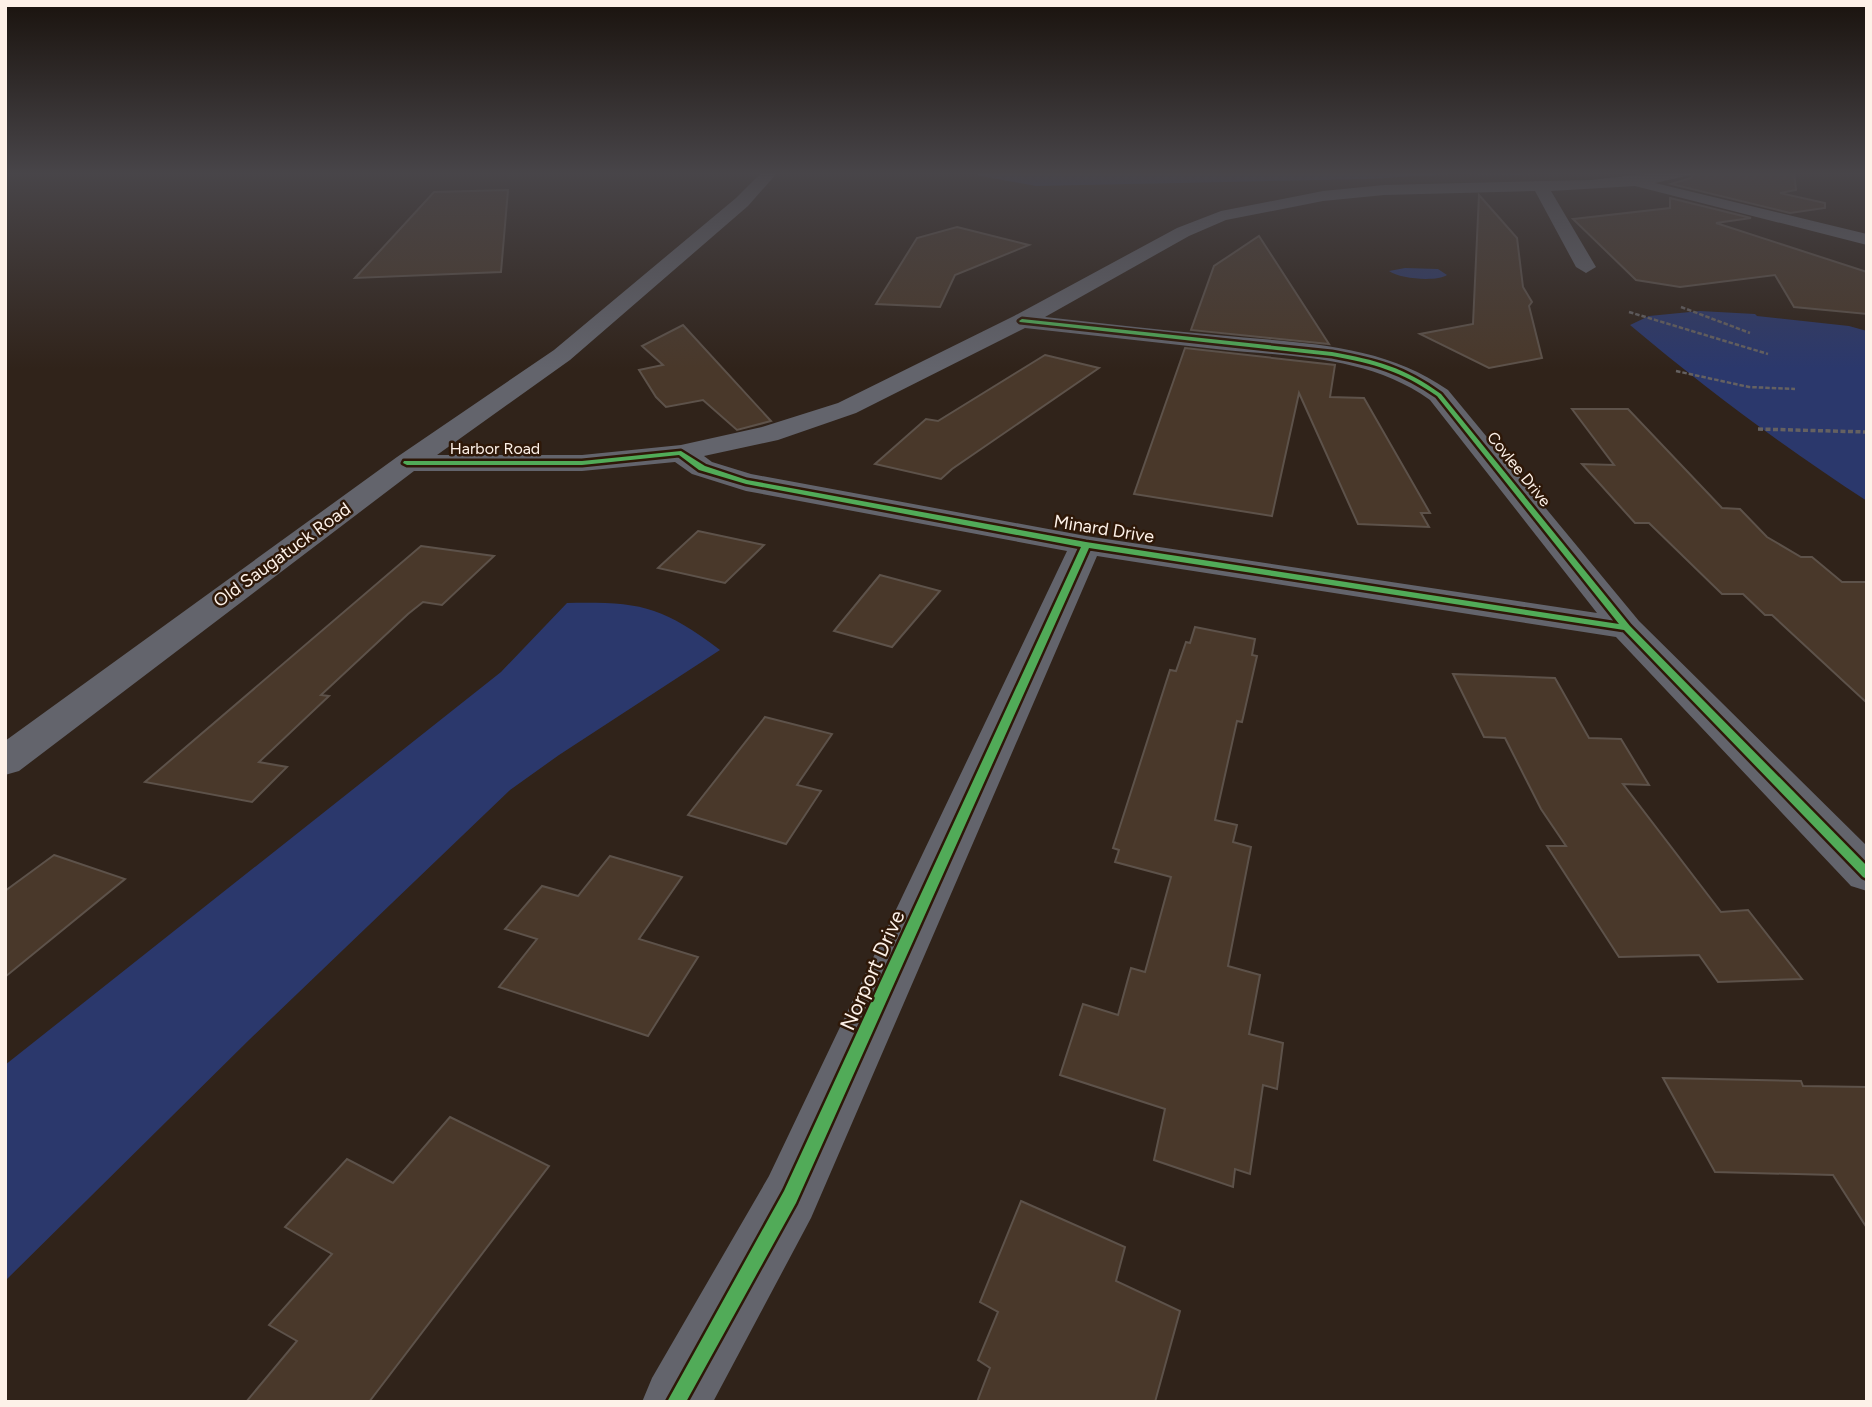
<svg xmlns="http://www.w3.org/2000/svg" width="1872" height="1407" font-family="Figtree,sans-serif">
  <style>
    .water { fill: #2b386c }
    .building { fill: #49382a; stroke: #5d524a; stroke-width: 2 }
    .lines { fill: none; stroke-linecap: round; stroke-linejoin: round }
    .path-far1 { stroke: #656161; stroke-width: 2.5; stroke-dasharray: 4.5 2; stroke-linecap: butt }
    .path { stroke: #656161; stroke-width: 3.5; stroke-dasharray: 5 2.5; stroke-linecap: butt }
    .minor { fill: #63646c; fill-rule: evenodd }
    .cycleway-casing { stroke: #2e1808; stroke-width: 5 }
    .cycleway { fill: #51ab58; fill-rule: evenodd }
    .labels { text-anchor: middle; dominant-baseline: central; stroke-width: 5; stroke-linejoin: round; paint-order: stroke }
    .far-street-label { font-size: 16px; fill: #fdf1e8; stroke: #2e1808 }
    .street-label { font-size: 18px; fill: #fdf1e8; stroke: #2e1808 }
    .near-street-label { font-size: 21px; fill: #fdf1e8; stroke: #2e1808 }
  </style>
  <rect width="100%" height="100%" fill="#30231a"/>
  <g class="water">
    <polygon points="974,172 1564,172 1519,175 1451,174 1368,179 1036,186 981,176"/>
    <path d="M 1405,268 L 1438,269 L 1447,275 C 1436,282 1400,279 1389,271 Z"/>
    <path d="M 1700,311 L 1755,314 L 1757,316 L 1849,326 L 1867,331 L 1867,501 C 1784,447 1706,389 1630,325 L 1649,316 Z"/>
    <path d="M 567,603 C 640,602 660,605 720,650 L 559,755 L 510,790 L 250,1039 L 5,1281 L 5,1065 L 501,672 Z"/>
  </g>
  <g class="building">
    <polygon points="1695,172 1794,172 1796,190 1780,193 1825,203 1825,208 1790,213 1671,184 1691,178"/>
    <polygon points="508,190 501,272 355,278 434,192"/>
    <polygon points="1479,195 1517,238 1523,287 1532,302 1529,306 1542,358 1489,368 1420,334 1473,324"/>
    <polygon points="1670,198 1751,218 1716,223 1867,272 1867,314 1794,307 1775,275 1680,287 1636,280 1573,219 1670,208"/>
    <polygon points="957,227 1029,245 955,275 940,307 876,304 917,238"/>
    <polygon points="1259,236 1329,344 1191,330 1214,266"/>
    <polygon points="683,325 771,421 737,430 703,400 666,407 656,397 639,370 663,365 642,346"/>
    <polygon points="1185,348 1335,365 1330,397 1364,398 1430,513 1421,513 1429,527 1358,524 1299,393 1272,516 1134,494"/>
    <polygon points="1045,355 1099,368 952,469 941,479 875,464 926,419 938,421"/>
    <polygon points="1572,409 1628,409 1722,508 1740,509 1767,537 1801,557 1812,557 1842,582 1867,582 1867,703 1772,615 1765,615 1743,594 1722,594 1649,523 1635,523 1582,464 1614,465"/>
    <polygon points="698,531 764,545 725,583 658,568"/>
    <polygon points="421,546 494,556 442,605 423,602 408,614 321,695 329,696 259,762 287,767 252,802 145,782"/>
    <polygon points="880,575 940,591 892,647 834,631"/>
    <polygon points="1195,627 1255,639 1252,655 1257,656 1242,722 1237,721 1215,820 1237,825 1233,842 1251,847 1228,966 1260,975 1249,1034 1283,1043 1277,1089 1263,1085 1250,1174 1235,1169 1233,1187 1154,1160 1165,1109 1060,1075 1083,1004 1118,1015 1131,968 1145,972 1171,877 1115,862 1119,850 1113,848 1170,670 1176,671 1186,642 1190,643"/>
    <polygon points="1453,674 1555,678 1589,738 1621,739 1649,785 1623,784 1721,912 1748,910 1802,979 1718,982 1699,955 1619,957 1547,846 1566,846 1541,809 1505,738 1484,737"/>
    <polygon points="765,717 832,734 797,785 821,791 786,844 688,815"/>
    <polygon points="54,855 125,879 5,977 5,891"/>
    <polygon points="610,856 682,877 639,939 698,957 648,1036 499,987 537,939 505,929 542,886 578,896"/>
    <polygon points="1663,1078 1801,1081 1803,1086 1867,1087 1867,1228 1833,1175 1715,1172"/>
    <polygon points="450,1117 549,1166 369,1402 246,1402 297,1341 269,1325 332,1254 285,1227 347,1159 393,1183"/>
    <polygon points="1021,1201 1125,1247 1116,1281 1180,1311 1155,1402 977,1402 990,1368 978,1360 998,1312 980,1302"/>
  </g>
  <g class="lines">
    <g class="path-far1">
      <polyline points="1681,307 1750,333"/>
      <polyline points="1629,312 1768,354"/>
      <polyline points="1676,371 1749,387 1795,389"/>
    </g>
    <polyline class="path" points="1758,429 1867,432"/>
    <path class="minor" d="M 762,172 L 778,172 L 748,206 L 570,360 L 437,455 L 582,455 L 681,445 L 762,427 L 838,403 L 1014,316 L 1177,228 L 1221,211 L 1323,191 L 1384,185 L 1591,180 L 1662,172 L 1693,172 L 1690,175 L 1655,183 L 1867,234 L 1867,245 L 1635,186 L 1551,191 L 1596,267 L 1586,273 L 1576,267 L 1535,191 L 1384,195 L 1323,201 L 1226,220 L 1189,236 L 1045,317 C 1102,323 1159,330 1216,335 C 1296,343 1380,342 1448,390 L 1639,621 L 1867,846 L 1867,891 L 1851,886 L 1616,637 L 1097,556 L 811,1218 L 713,1402 L 642,1402 L 652,1378 L 769,1176 L 1067,551 L 746,491 L 692,474 L 675,462 L 582,471 L 414,471 L 19,771 L 5,775 L 5,741 L 397,457 L 554,350 L 736,198 ZM 1025,328 C 1089,335 1152,342 1216,349 C 1290,357 1367,355 1430,400 L 1597,613 L 1086,536 L 751,474 L 712,462 L 704,456 L 778,440 L 856,413 Z"/>
    <defs>
      <path id="cycleway" d="M 1022,319 L 1332,352 C 1376,360 1404,367 1441,394 L 1630,626 L 1867,866 L 1867,879 L 1863,877 L 1624,630 L 1089,548 L 796,1203 L 686,1402 L 667,1402 L 784,1191 L 1081,547 L 746,484 L 699,470 L 679,455 L 582,465 L 407,465 L 403,463 L 404,461 L 582,461 L 681,451 L 705,466 L 747,480 L 1086,542 L 1619,624 L 1437,396 C 1401,371 1375,364 1332,356 L 1020,322 L 1019,321 Z"/>
    </defs>
    <use href="#cycleway" class="cycleway-casing"/>
    <use href="#cycleway" class="cycleway"/>
  </g>
  <linearGradient id="sky" x2="0" y2="1"><stop stop-color="#1a130e"/><stop offset="0.47" stop-color="#484549"/><stop offset="1" stop-color="#484549" stop-opacity="0"/></linearGradient>
  <rect width="1872" height="369" fill="url(#sky)"/>
  <g class="labels">
    <g class="far-street-label">
      <text x="495" y="448">Harbor Road</text>
      <text transform="translate(1519 469) rotate(51)">Covlee Drive</text>
    </g>
    <g class="street-label">
      <text transform="translate(1104 529) rotate(9)">Minard Drive</text>
      <text transform="translate(282 555) rotate(-36)">Old Saugatuck Road</text>
    </g>
    <g class="near-street-label">
      <text transform="translate(872 970) rotate(-66)">Norport Drive</text>
    </g>
  </g>
  <rect width="1872" height="1407" fill="none" stroke="#fdf1e8" stroke-width="14"/>
</svg>
